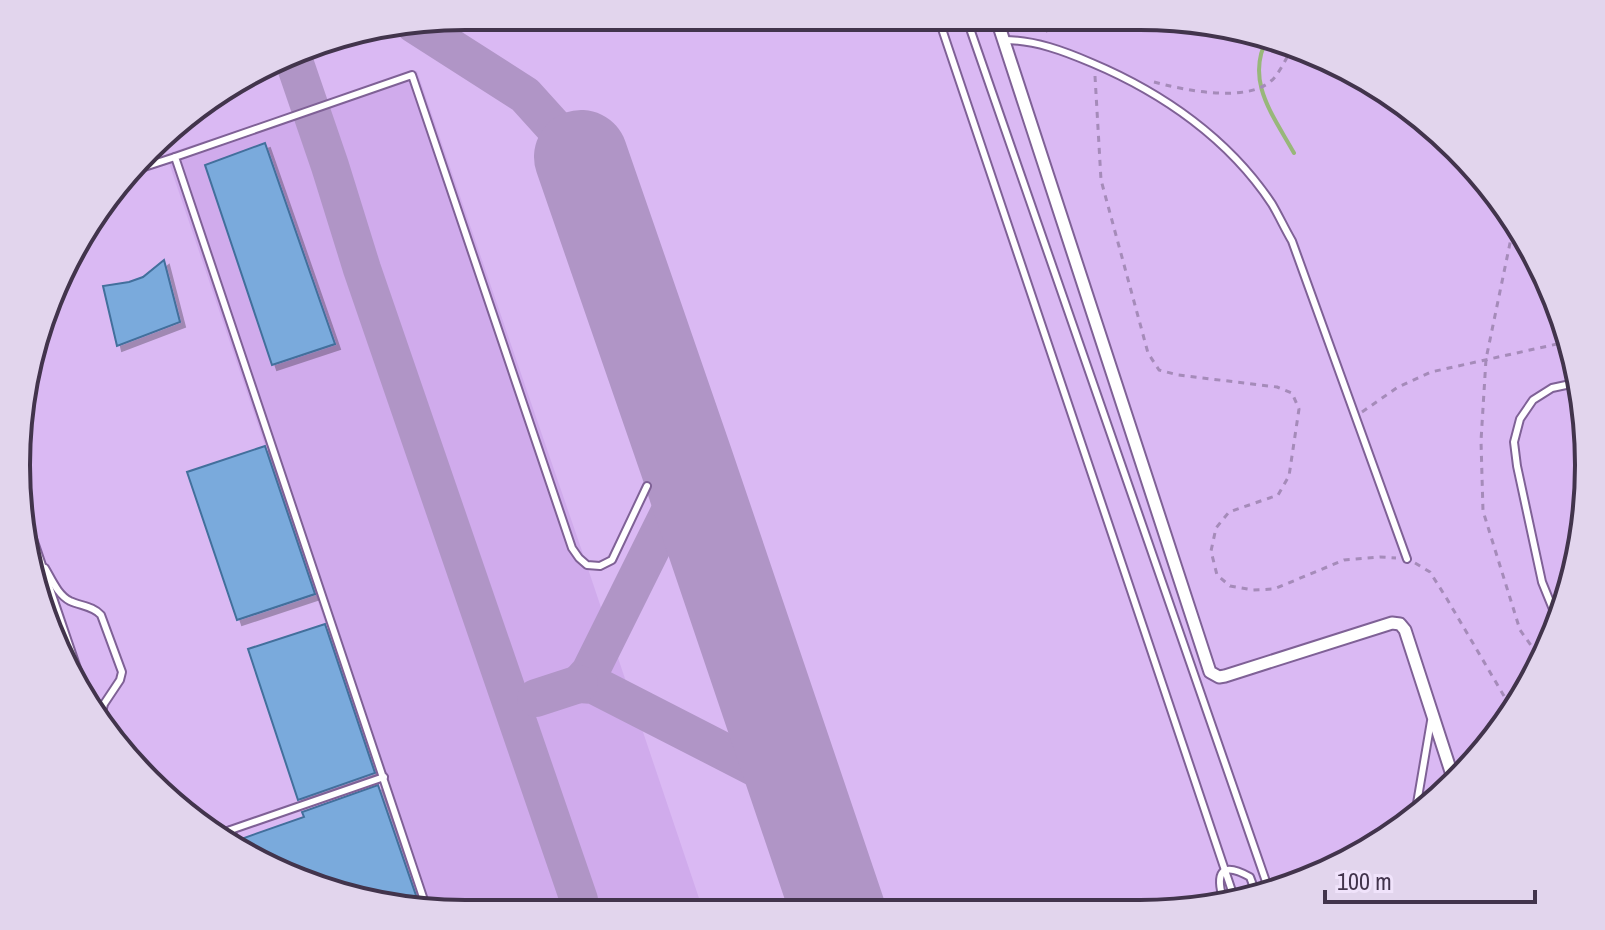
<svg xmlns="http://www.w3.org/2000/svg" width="1605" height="930" font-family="'Archivo Narrow',sans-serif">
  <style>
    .built { fill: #d0abec }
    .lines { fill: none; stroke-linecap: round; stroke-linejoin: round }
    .stream { stroke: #98b77a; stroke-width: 4 }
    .taxiway { stroke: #b095c6; stroke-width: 38 }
    .runway { stroke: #b095c6; stroke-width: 94 }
    .building { fill: #7aaadc; stroke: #426f9c; stroke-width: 2; filter: url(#shadow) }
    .service-casing { stroke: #7f6196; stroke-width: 10 }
    .minor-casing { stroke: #7f6196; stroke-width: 15 }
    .path { stroke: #a58bb9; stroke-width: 3; stroke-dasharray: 6 6; stroke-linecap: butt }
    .service { stroke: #fff; stroke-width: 6 }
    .minor { stroke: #fff; stroke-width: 11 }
    .rim { fill: none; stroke: #42344c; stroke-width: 4 }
  </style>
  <defs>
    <filter id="shadow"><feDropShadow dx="5" dy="5" stdDeviation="0" flood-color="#0004"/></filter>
  </defs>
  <rect width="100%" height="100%" fill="#dab9f3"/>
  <polygon class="built" points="417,71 583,554 704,913 435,913 423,911 166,154"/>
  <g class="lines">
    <path class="stream" d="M 1268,37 C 1244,80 1273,115 1294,153"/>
    <g class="taxiway">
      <polyline points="414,24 525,95 581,157"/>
      <polyline points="292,55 330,166 362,269 579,900"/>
      <polyline points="686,461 680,489 669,513 590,672 579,684 594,685 756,768 780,781 801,801"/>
      <polyline points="536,698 579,684"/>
    </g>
    <polyline class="runway" points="581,157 686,461 839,913"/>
  </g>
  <g class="building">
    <polygon points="265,143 335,344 272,365 205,165"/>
    <polygon points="164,260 180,322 117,346 103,286 129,282 143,277"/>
    <polygon points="265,446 315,594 237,620 187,472"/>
    <polygon points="325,624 375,773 298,800 248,649"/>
    <polygon points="378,785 421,910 321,890 243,852 244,848 241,839 304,817 302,812"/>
  </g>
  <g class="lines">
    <defs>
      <g id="service">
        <polyline points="938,17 1235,900"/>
        <polyline points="966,17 1270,893"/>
        <path d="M 1004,40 C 1035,40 1064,51 1092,63 C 1163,93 1229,139 1272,204 C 1279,216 1285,229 1292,241 L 1407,559"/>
        <polyline points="135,170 175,157"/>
        <path d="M 45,568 C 52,580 58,595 70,601 C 81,606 93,606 101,615 L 122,672 L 120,680 L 104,704 L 101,716 L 102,725"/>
        <polyline points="1555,614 1542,582 1517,466 1514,442 1520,419 1533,400 1552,388 1580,382"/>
        <polyline points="1415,815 1431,721"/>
        <polyline points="231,830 238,849"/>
        <polyline points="213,836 384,777"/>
        <path d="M 1224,902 C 1215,874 1220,860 1250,877 L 1257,896"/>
        <polyline points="428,912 175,157 412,75 572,548 579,558 587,565 600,566 612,560 647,486"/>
      </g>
      <g id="minor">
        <polyline points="996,17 1210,672 1219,677 1225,676 1392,623 1400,624 1405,630 1455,784"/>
        <polyline points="26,526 79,682"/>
      </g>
    </defs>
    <use href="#service" class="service-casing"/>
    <use href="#minor" class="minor-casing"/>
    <g class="path">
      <polyline points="1038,17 1042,26 1052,36"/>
      <polyline points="1095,76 1101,180 1148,353 1159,370 1178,375 1277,387 1292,393 1299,409 1289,476 1278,495 1229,512 1216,528 1211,551 1217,575 1230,586 1253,590 1274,589 1344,560 1380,557 1396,558"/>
      <path d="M 1154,82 C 1184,90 1252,105 1275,77 C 1282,68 1288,55 1294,44"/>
      <polyline points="1515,219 1486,359 1481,441 1483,511 1520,630 1538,655"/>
      <polyline points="1362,412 1398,387 1431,372 1566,342"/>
      <polyline points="1415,563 1430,572 1447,599 1514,713"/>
    </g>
    <use href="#service" class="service"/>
    <use href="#minor" class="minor"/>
  </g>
  <path d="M0 0H1605V930H0ZM465 30H1140A435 435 0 0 1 1575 465V465A435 435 0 0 1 1140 900H465A435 435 0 0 1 30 465V465A435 435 0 0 1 465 30Z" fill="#e2d5ed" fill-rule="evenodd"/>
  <path class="rim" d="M465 30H1140A435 435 0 0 1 1575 465V465A435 435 0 0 1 1140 900H465A435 435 0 0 1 30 465V465A435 435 0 0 1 465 30Z"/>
  <path d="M1325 890v12h210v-12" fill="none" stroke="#42344c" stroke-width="4"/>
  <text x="1337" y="890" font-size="24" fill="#42344c" stroke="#f0e3fb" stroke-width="6" paint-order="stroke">100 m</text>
</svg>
